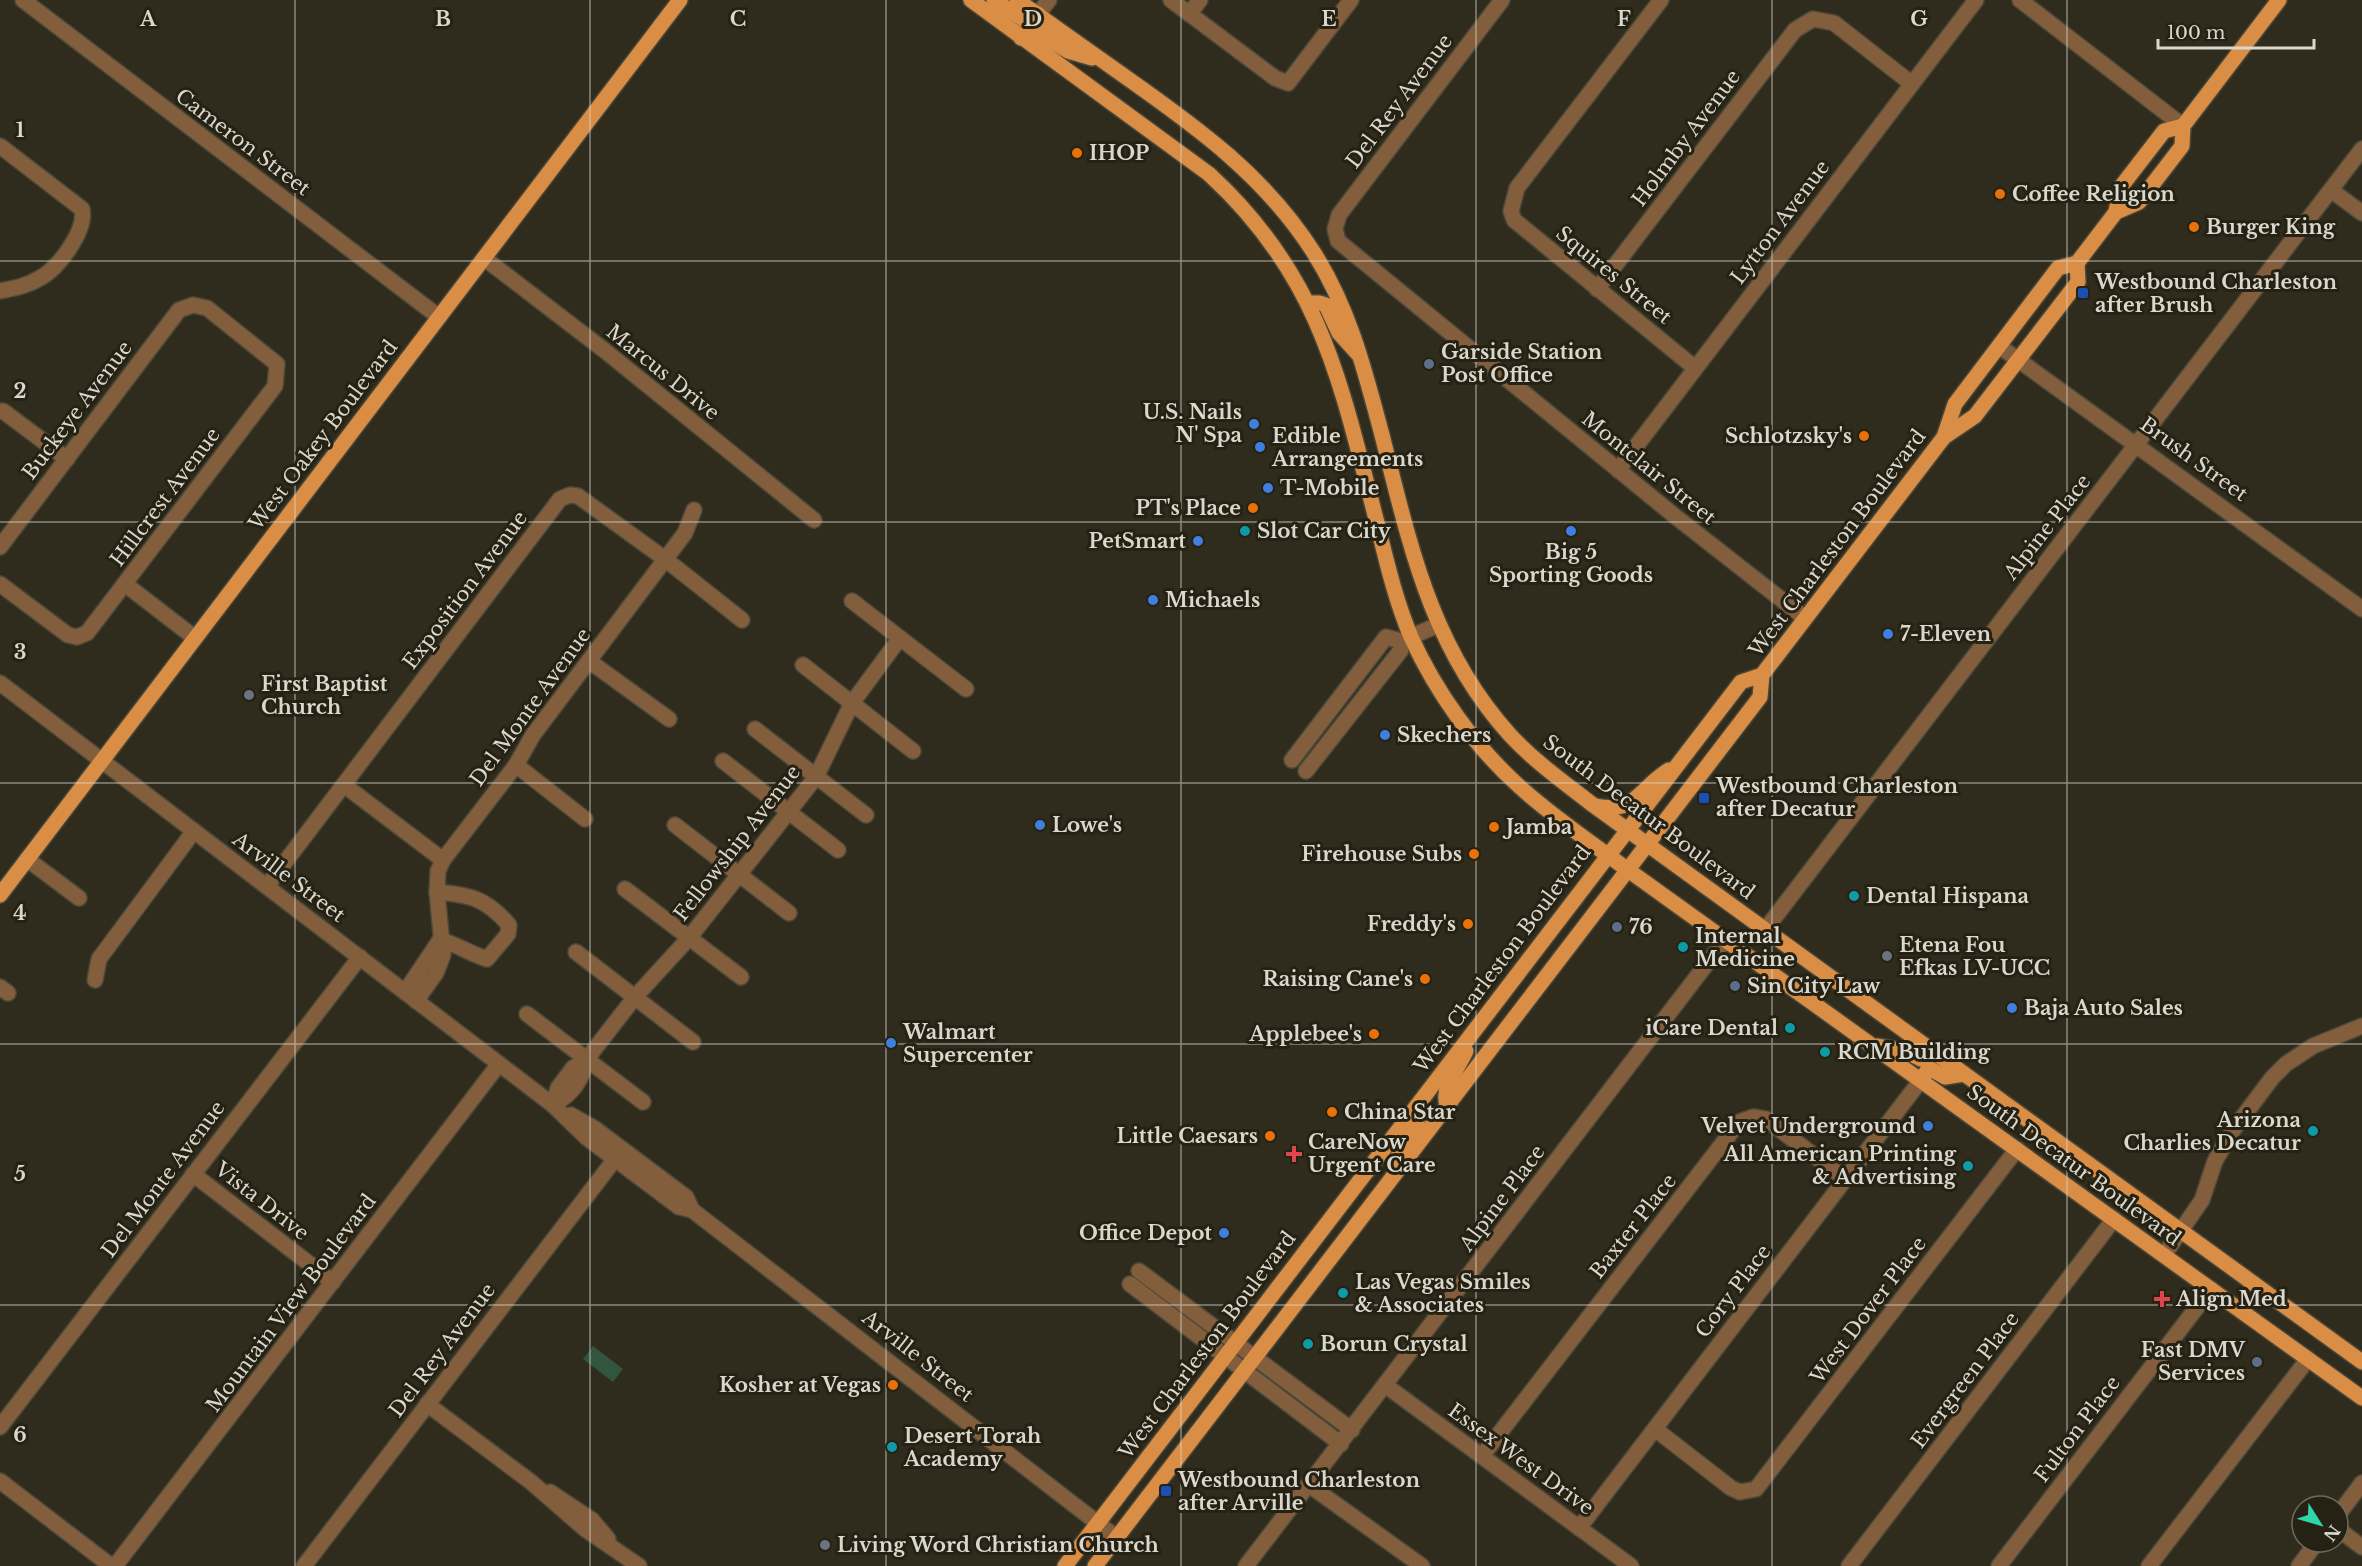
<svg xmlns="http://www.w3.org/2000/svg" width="2362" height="1566" font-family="'Libre Baskerville',serif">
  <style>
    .grass { fill: #31553e }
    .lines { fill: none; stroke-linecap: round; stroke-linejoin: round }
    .minor-casing { stroke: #4a4739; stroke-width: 18 }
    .major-casing { stroke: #4a4739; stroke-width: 18 }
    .minor { stroke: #835e3d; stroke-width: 15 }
    .major { stroke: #da8e45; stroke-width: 15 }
    .grid { fill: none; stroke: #d9d7ce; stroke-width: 1.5; stroke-opacity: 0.55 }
    .food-dot { fill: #e8710a; stroke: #262213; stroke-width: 2 }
    .transit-dot { fill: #1a4fb4; stroke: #262213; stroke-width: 2 }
    .service-dot { fill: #5c6f8a; stroke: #262213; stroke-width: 2 }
    .shop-dot { fill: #3f7fe0; stroke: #262213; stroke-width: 2 }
    .culture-dot { fill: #0f9aa8; stroke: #262213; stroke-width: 2 }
    .worship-dot { fill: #6b7280; stroke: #262213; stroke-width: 2 }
    .health-dot { fill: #e0444e; stroke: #262213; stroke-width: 2 }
    .labels { text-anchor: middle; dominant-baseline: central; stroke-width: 6; stroke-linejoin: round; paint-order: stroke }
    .street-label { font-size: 20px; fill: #d9d7ce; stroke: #262213 }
    .poi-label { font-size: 20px; font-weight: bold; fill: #d9d7ce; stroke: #262213; text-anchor: start }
    .grid-label { font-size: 20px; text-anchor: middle; font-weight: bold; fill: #d9d7ce; stroke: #262213; stroke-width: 6; stroke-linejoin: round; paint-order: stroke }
  </style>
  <rect width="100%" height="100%" fill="#2f2b1d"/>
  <polygon class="grass" points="593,1346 623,1369 613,1382 583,1359"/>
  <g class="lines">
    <defs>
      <g id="minor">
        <polyline points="23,0 439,317"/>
        <polyline points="1171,0 1275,78 1288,83 1351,0"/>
        <polyline points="1502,0 1339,215 1335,229 1338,241 1676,517 1805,618"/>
        <polyline points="1661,0 1517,188 1511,211 1514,220 1695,368"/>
        <polyline points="2020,0 2183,126"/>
        <polyline points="1038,14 1049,0"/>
        <polyline points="1189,14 1200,0"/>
        <path d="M 0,146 L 82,209 C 87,230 58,269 40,278 C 27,286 15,288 0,291"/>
        <polyline points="2331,190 2362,213"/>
        <polyline points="484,258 604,350 814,520"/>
        <polyline points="1597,289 1795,30 1813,19 1834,23 1912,84"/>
        <polyline points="1999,346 2362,609"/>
        <polyline points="3,411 67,459"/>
        <polyline points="1618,470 1976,0"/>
        <polyline points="0,547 179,310 193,305 207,308 277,364 275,386 87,633 77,637 68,635 0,584"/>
        <polyline points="125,584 195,638"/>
        <polyline points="852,601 966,689"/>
        <polyline points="589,661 669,719"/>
        <polyline points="803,665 913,751"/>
        <polyline points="0,683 553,1105 587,1138 679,1207 692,1210"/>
        <polyline points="755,729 866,815"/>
        <polyline points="1292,760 1386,637 1401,641 1438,625"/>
        <polyline points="723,761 838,850"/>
        <polyline points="516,765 585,819"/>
        <polyline points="1306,771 1401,650 1401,641"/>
        <polyline points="344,785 443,860"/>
        <polyline points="675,825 789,913"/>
        <polyline points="27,859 79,898"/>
        <polyline points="267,886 560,499 570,495 578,496 665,559 742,620"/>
        <polyline points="625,889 741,977"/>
        <path d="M 437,892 C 470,895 486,898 509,925 L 508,934 L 487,959 C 470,954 457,944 440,940"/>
        <polyline points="1765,930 2362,149"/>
        <polyline points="576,952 693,1042"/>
        <polyline points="95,980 99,959 194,831"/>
        <polyline points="0,987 8,993"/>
        <polyline points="405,992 440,940"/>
        <polyline points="416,1001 436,973 443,955 437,892 438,871 443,860 516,765 533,735 685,533 694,510"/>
        <polyline points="527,1014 643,1102"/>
        <polyline points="553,1105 558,1088 573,1068 586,1060 635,997 689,938 816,777 852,703 900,638"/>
        <path d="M 553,1105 C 572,1094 582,1081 586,1060"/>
        <polyline points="571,1115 594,1128 686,1197 692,1210 1117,1538"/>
        <polyline points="193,1174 333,1282"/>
        <polyline points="2164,1255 2202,1200 2215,1161 2233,1130 2272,1078 2286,1064 2313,1046 2362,1026"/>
        <polyline points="1139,1271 1352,1430"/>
        <polyline points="1130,1284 1341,1444"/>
        <polyline points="1385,1385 1631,1566"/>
        <polyline points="427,1404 531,1482 585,1529 639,1566"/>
        <polyline points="0,1427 360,957"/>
        <polyline points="1655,1429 1731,1488 1740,1492 1756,1489 2017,1149"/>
        <polyline points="1482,1456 1739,1122 1753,1117 1766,1119 1845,1179"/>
        <polyline points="0,1481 111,1566"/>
        <polyline points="1309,1485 1422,1566"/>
        <polyline points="550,1492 592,1520 608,1539"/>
        <polyline points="2338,1515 2362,1483"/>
        <polyline points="1579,1528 1921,1080"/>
        <polyline points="2338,1529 2362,1547"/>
        <polyline points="115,1566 499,1064"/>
        <polyline points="304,1566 615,1159 615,1150"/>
        <polyline points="1246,1566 1725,940"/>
        <polyline points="1849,1566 2114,1219"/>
        <polyline points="1999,1566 2211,1289"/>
        <polyline points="2149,1566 2308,1359"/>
        <polyline points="2299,1566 2317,1542"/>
      </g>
      <g id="major">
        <path d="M 971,0 L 1209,174 C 1320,276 1340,380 1376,519 C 1386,559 1395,599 1411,637 C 1436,692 1475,747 1520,787 C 1553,817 1592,843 1628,870 L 2362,1398"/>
        <polyline points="994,0 1026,21 1038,14"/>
        <path d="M 1017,0 C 1054,26 1090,52 1127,78 C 1198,128 1266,177 1314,253 C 1350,310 1365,371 1382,435 C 1410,545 1431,648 1510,735 C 1535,762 1565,783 1593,805 L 2362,1362"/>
        <polyline points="1021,38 1031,31 1037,32 1068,51 1092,58"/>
        <polyline points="2116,212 2120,188 2164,131 2183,126"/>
        <polyline points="1309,303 1320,303 1326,305 1339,333 1358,354"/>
        <polyline points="1944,437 1955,404 2058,268 2077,263 2116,212 2139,202 2182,146 2183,126 2279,0"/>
        <path d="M 1596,806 C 1636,814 1638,789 1669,770"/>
        <polyline points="0,895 680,0"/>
        <polyline points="1878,1046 1905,1051 1921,1059 1935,1053"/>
        <polyline points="1921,1080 1929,1068 1945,1077 1964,1074"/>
        <path d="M 1447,1105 C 1441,1087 1458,1069 1466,1051"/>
        <path d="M 1394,1163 C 1402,1148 1425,1123 1416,1107"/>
        <polyline points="1065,1566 1741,682 1762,675"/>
        <polyline points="1095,1566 1760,697 1762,675 1944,437 1975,416 2078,282 2077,263"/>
      </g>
    </defs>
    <use href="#minor" class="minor-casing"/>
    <use href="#major" class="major-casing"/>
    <use href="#minor" class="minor"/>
    <use href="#major" class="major"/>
  </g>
  <path class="grid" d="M 295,0 L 295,1566M 590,0 L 590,1566M 886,0 L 886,1566M 1181,0 L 1181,1566M 1476,0 L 1476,1566M 1772,0 L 1772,1566M 2067,0 L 2067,1566M 0,261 L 2362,261M 0,522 L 2362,522M 0,783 L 2362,783M 0,1044 L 2362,1044M 0,1305 L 2362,1305"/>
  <g class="food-dot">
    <circle cx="1077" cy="153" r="6"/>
    <circle cx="2000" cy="194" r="6"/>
    <circle cx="2194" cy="227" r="6"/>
    <circle cx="1864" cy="436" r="6"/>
    <circle cx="1253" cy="508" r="6"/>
    <circle cx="1494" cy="827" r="6"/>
    <circle cx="1474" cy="854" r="6"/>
    <circle cx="1468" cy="924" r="6"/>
    <circle cx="1425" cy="979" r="6"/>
    <circle cx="1374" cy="1034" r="6"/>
    <circle cx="1332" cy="1112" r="6"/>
    <circle cx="1270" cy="1136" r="6"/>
    <circle cx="893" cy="1385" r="6"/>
  </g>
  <g class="transit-dot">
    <rect x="2077" y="287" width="12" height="12" rx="3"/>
    <rect x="1698" y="792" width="12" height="12" rx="3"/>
    <rect x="1160" y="1485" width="12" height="12" rx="3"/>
  </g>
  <g class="service-dot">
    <circle cx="1429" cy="364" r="6"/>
    <circle cx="1617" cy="927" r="6"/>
    <circle cx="1735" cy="986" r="6"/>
    <circle cx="2257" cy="1362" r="6"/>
  </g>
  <g class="shop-dot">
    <circle cx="1254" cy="424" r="6"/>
    <circle cx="1260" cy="447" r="6"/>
    <circle cx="1268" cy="488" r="6"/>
    <circle cx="1571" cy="531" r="6"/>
    <circle cx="1198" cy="541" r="6"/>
    <circle cx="1153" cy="600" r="6"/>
    <circle cx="1888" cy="634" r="6"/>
    <circle cx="1385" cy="735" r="6"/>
    <circle cx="1040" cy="825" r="6"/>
    <circle cx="2012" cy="1008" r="6"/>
    <circle cx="891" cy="1043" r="6"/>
    <circle cx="1928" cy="1126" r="6"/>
    <circle cx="1224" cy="1233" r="6"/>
  </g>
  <g class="culture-dot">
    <circle cx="1245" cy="531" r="6"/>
    <circle cx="1854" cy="896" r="6"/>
    <circle cx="1683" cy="947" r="6"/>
    <circle cx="1790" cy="1028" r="6"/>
    <circle cx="1825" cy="1052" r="6"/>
    <circle cx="2313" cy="1131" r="6"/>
    <circle cx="1968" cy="1166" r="6"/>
    <circle cx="1343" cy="1293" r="6"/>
    <circle cx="1308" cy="1344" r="6"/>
    <circle cx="892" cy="1447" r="6"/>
  </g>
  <g class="worship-dot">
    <circle cx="249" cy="695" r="6"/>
    <circle cx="1887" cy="956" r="6"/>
    <circle cx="825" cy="1545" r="6"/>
  </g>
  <g class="health-dot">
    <path d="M1291 1145h6v6h6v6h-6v6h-6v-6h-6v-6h6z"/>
    <path d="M2159 1290h6v6h6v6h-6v6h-6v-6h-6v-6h6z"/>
  </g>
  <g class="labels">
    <g class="street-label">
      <text transform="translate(1399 101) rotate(-53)">Del Rey Avenue</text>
      <text transform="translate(1686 138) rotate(-53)">Holmby Avenue</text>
      <text transform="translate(243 142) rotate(37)">Cameron Street</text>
      <text transform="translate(1780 222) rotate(-53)">Lytton Avenue</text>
      <text transform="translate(1614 275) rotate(39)">Squires Street</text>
      <text transform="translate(663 372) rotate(39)">Marcus Drive</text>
      <text transform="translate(77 410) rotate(-53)">Buckeye Avenue</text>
      <text transform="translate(323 435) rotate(-53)">West Oakey Boulevard</text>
      <text transform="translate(2194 459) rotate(36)">Brush Street</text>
      <text transform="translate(1649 468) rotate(39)">Montclair Street</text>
      <text transform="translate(165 497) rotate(-53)">Hillcrest Avenue</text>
      <text transform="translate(2047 527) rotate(-52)">Alpine Place</text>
      <text transform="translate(1837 543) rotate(-53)">West Charleston Boulevard</text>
      <text transform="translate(465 590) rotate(-53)">Exposition Avenue</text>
      <text transform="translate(530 707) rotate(-54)">Del Monte Avenue</text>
      <text transform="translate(1649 817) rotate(37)">South Decatur Boulevard</text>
      <text transform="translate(737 843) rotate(-52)">Fellowship Avenue</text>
      <text transform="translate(289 877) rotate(37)">Arville Street</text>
      <text transform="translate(1502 959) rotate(-53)">West Charleston Boulevard</text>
      <text transform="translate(2074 1165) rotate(36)">South Decatur Boulevard</text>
      <text transform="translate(163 1179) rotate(-53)">Del Monte Avenue</text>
      <text transform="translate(1502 1198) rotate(-53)">Alpine Place</text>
      <text transform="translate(262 1201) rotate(38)">Vista Drive</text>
      <text transform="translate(1633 1226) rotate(-52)">Baxter Place</text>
      <text transform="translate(1733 1291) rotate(-53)">Cory Place</text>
      <text transform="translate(291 1303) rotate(-53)">Mountain View Boulevard</text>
      <text transform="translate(1868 1310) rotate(-53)">West Dover Place</text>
      <text transform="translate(1207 1345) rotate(-53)">West Charleston Boulevard</text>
      <text transform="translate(442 1350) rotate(-53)">Del Rey Avenue</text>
      <text transform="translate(918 1356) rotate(38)">Arville Street</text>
      <text transform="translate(1965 1380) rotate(-53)">Evergreen Place</text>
      <text transform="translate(2077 1429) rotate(-53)">Fulton Place</text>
      <text transform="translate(1521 1459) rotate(36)">Essex West Drive</text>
    </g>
    <g class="poi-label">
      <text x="1089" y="153">IHOP</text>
      <text x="2012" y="194">Coffee Religion</text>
      <text x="2206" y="227">Burger King</text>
      <text x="2095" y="282">Westbound Charleston<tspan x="2095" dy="23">after Brush</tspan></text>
      <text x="1441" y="352">Garside Station<tspan x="1441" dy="23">Post Office</tspan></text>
      <text x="1242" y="412" text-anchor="end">U.S. Nails<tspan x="1242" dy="23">N' Spa</tspan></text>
      <text x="1272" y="436">Edible<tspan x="1272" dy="23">Arrangements</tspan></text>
      <text x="1852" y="436" text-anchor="end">Schlotzsky's</text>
      <text x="1280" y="488">T-Mobile</text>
      <text x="1241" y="508" text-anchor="end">PT's Place</text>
      <text x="1257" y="531">Slot Car City</text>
      <text x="1186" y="541" text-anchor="end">PetSmart</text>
      <text x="1571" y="552" text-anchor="middle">Big 5<tspan x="1571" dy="23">Sporting Goods</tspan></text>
      <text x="1165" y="600">Michaels</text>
      <text x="1900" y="634">7-Eleven</text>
      <text x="261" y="684">First Baptist<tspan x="261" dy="23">Church</tspan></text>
      <text x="1397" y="735">Skechers</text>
      <text x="1716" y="786">Westbound Charleston<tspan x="1716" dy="23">after Decatur</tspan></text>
      <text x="1052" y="825">Lowe's</text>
      <text x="1506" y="827">Jamba</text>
      <text x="1462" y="854" text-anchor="end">Firehouse Subs</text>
      <text x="1866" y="896">Dental Hispana</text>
      <text x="1456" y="924" text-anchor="end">Freddy's</text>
      <text x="1629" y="927">76</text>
      <text x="1695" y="936">Internal<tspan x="1695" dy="23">Medicine</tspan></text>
      <text x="1899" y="945">Etena Fou<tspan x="1899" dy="23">Efkas LV-UCC</tspan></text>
      <text x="1413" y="979" text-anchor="end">Raising Cane's</text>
      <text x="1747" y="986">Sin City Law</text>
      <text x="2024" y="1008">Baja Auto Sales</text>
      <text x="1778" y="1028" text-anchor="end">iCare Dental</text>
      <text x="903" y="1032">Walmart<tspan x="903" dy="23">Supercenter</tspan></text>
      <text x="1362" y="1034" text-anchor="end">Applebee's</text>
      <text x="1837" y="1052">RCM Building</text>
      <text x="1344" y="1112">China Star</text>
      <text x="2301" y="1120" text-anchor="end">Arizona<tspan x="2301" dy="23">Charlies Decatur</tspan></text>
      <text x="1916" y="1126" text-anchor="end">Velvet Underground</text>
      <text x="1258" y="1136" text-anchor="end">Little Caesars</text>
      <text x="1308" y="1142">CareNow<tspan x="1308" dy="23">Urgent Care</tspan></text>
      <text x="1956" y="1154" text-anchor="end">All American Printing<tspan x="1956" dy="23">&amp; Advertising</tspan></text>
      <text x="1212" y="1233" text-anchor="end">Office Depot</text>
      <text x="1355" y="1282">Las Vegas Smiles<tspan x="1355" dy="23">&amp; Associates</tspan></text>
      <text x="2176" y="1299">Align Med</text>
      <text x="1320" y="1344">Borun Crystal</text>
      <text x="2245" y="1350" text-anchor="end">Fast DMV<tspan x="2245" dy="23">Services</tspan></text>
      <text x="881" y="1385" text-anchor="end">Kosher at Vegas</text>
      <text x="904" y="1436">Desert Torah<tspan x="904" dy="23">Academy</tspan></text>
      <text x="1178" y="1480">Westbound Charleston<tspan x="1178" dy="23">after Arville</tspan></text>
      <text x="837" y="1545">Living Word Christian Church</text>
    </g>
  </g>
  <g class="grid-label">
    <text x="148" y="26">A</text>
    <text x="443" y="26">B</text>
    <text x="738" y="26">C</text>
    <text x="1033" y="26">D</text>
    <text x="1329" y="26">E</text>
    <text x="1624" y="26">F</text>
    <text x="1919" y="26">G</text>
    <text x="20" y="137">1</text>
    <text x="20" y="398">2</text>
    <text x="20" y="659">3</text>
    <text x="20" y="920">4</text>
    <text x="20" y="1181">5</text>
    <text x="20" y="1442">6</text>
  </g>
  <g transform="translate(2320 1524) rotate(127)"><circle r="28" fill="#262213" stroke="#6e6a5e" stroke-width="1.5"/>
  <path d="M0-4.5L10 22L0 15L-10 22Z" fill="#30d4a9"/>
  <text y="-9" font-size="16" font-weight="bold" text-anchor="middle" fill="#d9d7ce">N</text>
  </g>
  <path d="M2158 39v9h156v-9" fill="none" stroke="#d9d7ce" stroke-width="3"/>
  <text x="2167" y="39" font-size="18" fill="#d9d7ce" stroke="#262213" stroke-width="4.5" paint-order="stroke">100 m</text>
</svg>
